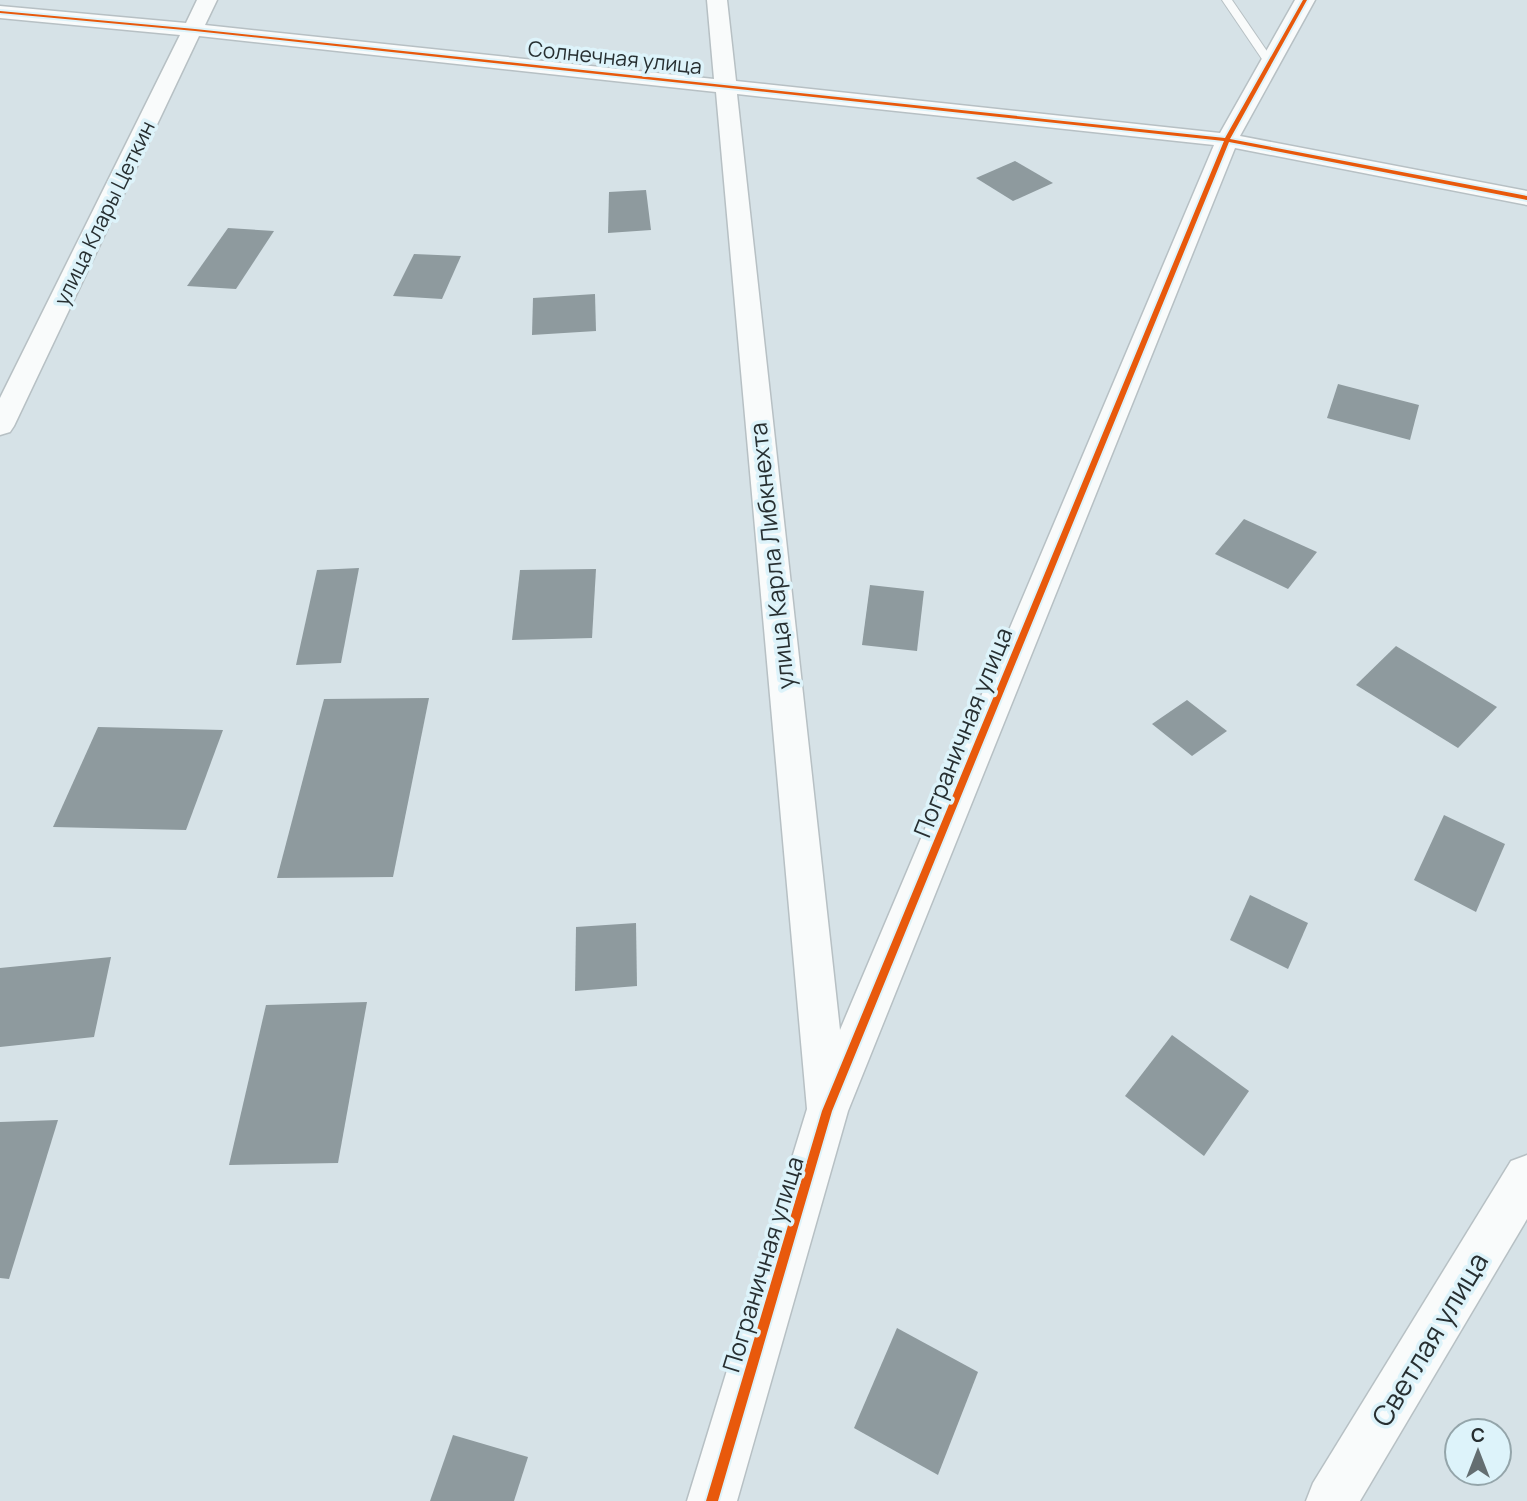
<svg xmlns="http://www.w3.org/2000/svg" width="1527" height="1501" font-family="Manrope,sans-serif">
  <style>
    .building { fill: #8e9a9e }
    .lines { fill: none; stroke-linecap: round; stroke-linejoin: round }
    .lane-casing { stroke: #b7c0c4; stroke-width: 2 }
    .street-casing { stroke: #b7c0c4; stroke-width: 3 }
    .lane { fill: #f9fbfb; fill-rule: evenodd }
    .street { fill: #f9fbfb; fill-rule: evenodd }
    .cycleway-casing { stroke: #ddf3fa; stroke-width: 4 }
    .cycleway { fill: #e8590c; fill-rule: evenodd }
    .labels { text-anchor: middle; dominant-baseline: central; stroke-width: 7; stroke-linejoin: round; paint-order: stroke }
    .far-street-label { font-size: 21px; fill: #272f31; stroke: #ddf3fa }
    .street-label { font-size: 24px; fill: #272f31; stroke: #ddf3fa }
    .near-street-label { font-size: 28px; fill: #272f31; stroke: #ddf3fa }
  </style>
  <rect width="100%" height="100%" fill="#d6e2e7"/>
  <g class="building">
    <polygon points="1015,161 1053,183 1013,201 976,178"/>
    <polygon points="646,190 651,230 608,233 609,192"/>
    <polygon points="228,228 274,231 236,289 187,286"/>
    <polygon points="414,254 461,256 442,299 393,296"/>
    <polygon points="595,294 596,331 532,335 533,298"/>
    <polygon points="1338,384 1419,405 1410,440 1327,418"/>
    <polygon points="1244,519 1317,552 1288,589 1215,554"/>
    <polygon points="359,568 341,663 296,665 317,570"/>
    <polygon points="596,569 592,638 512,640 520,570"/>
    <polygon points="870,585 924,591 917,651 862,645"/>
    <polygon points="1396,646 1497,707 1458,748 1356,685"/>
    <polygon points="429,698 393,877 277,878 324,699"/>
    <polygon points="1187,700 1227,731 1192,756 1152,724"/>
    <polygon points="98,727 223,730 186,830 53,827"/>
    <polygon points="1444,815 1505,844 1476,912 1414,880"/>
    <polygon points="1250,895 1308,923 1288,969 1230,940"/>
    <polygon points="636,923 637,986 575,991 576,927"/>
    <polygon points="111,957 94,1037 0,1047 0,968"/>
    <polygon points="367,1002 338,1163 229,1165 266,1005"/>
    <polygon points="1172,1035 1249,1091 1204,1156 1125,1096"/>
    <polygon points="58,1120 9,1279 0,1278 0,1122"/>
    <polygon points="897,1328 978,1372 938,1475 854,1428"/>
    <polygon points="453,1435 528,1457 514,1501 430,1501"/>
  </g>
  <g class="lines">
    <defs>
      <polygon id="lane" points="1222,0 1232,0 1275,63 1274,65 1266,65"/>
      <g id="street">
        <path d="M 197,0 L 217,0 L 205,25 L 714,79 L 707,0 L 727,0 L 736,81 L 1220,133 L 1295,0 L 1315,0 L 1240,136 L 1527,191 L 1527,205 L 1235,148 L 848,1111 L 737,1501 L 687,1501 L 807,1109 L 716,92 L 199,36 L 14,426 L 10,432 L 0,435 L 0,398 L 180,35 L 0,18 L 0,6 L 186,23 ZM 737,94 L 1214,145 L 840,1030 Z"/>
        <polygon points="1527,1155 1527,1219 1360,1501 1306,1501 1313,1483 1511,1161"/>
      </g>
    </defs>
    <use href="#lane" class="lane-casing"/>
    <use href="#street" class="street-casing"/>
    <use href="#lane" class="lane"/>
    <use href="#street" class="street"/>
    <defs>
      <polygon id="cycleway" points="1303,0 1307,0 1230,139 1527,196 1527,200 1229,142 832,1111 718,1501 706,1501 822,1111 1224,141 195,31 0,13 0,11 195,29 1225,138"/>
    </defs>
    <use href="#cycleway" class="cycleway-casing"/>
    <use href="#cycleway" class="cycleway"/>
  </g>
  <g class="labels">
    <g class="far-street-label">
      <text transform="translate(615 57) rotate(6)">Солнечная улица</text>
      <text transform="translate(104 213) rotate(-64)">улица Клары Цеткин</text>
    </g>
    <g class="street-label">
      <text transform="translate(771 556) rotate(-96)">улица Карла Либкнехта</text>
      <text transform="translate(962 732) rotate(-68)">Пограничная улица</text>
      <text transform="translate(762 1264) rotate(-73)">Пограничная улица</text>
    </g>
    <g class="near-street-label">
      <text transform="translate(1429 1339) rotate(-59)">Светлая улица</text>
    </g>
  </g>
  <g transform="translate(1478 1452)"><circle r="33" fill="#ddf3fa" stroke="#94a5aa" stroke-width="2"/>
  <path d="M0-5L12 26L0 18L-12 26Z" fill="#646e71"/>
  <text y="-10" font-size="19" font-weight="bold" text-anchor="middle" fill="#272f31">С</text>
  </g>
</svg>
